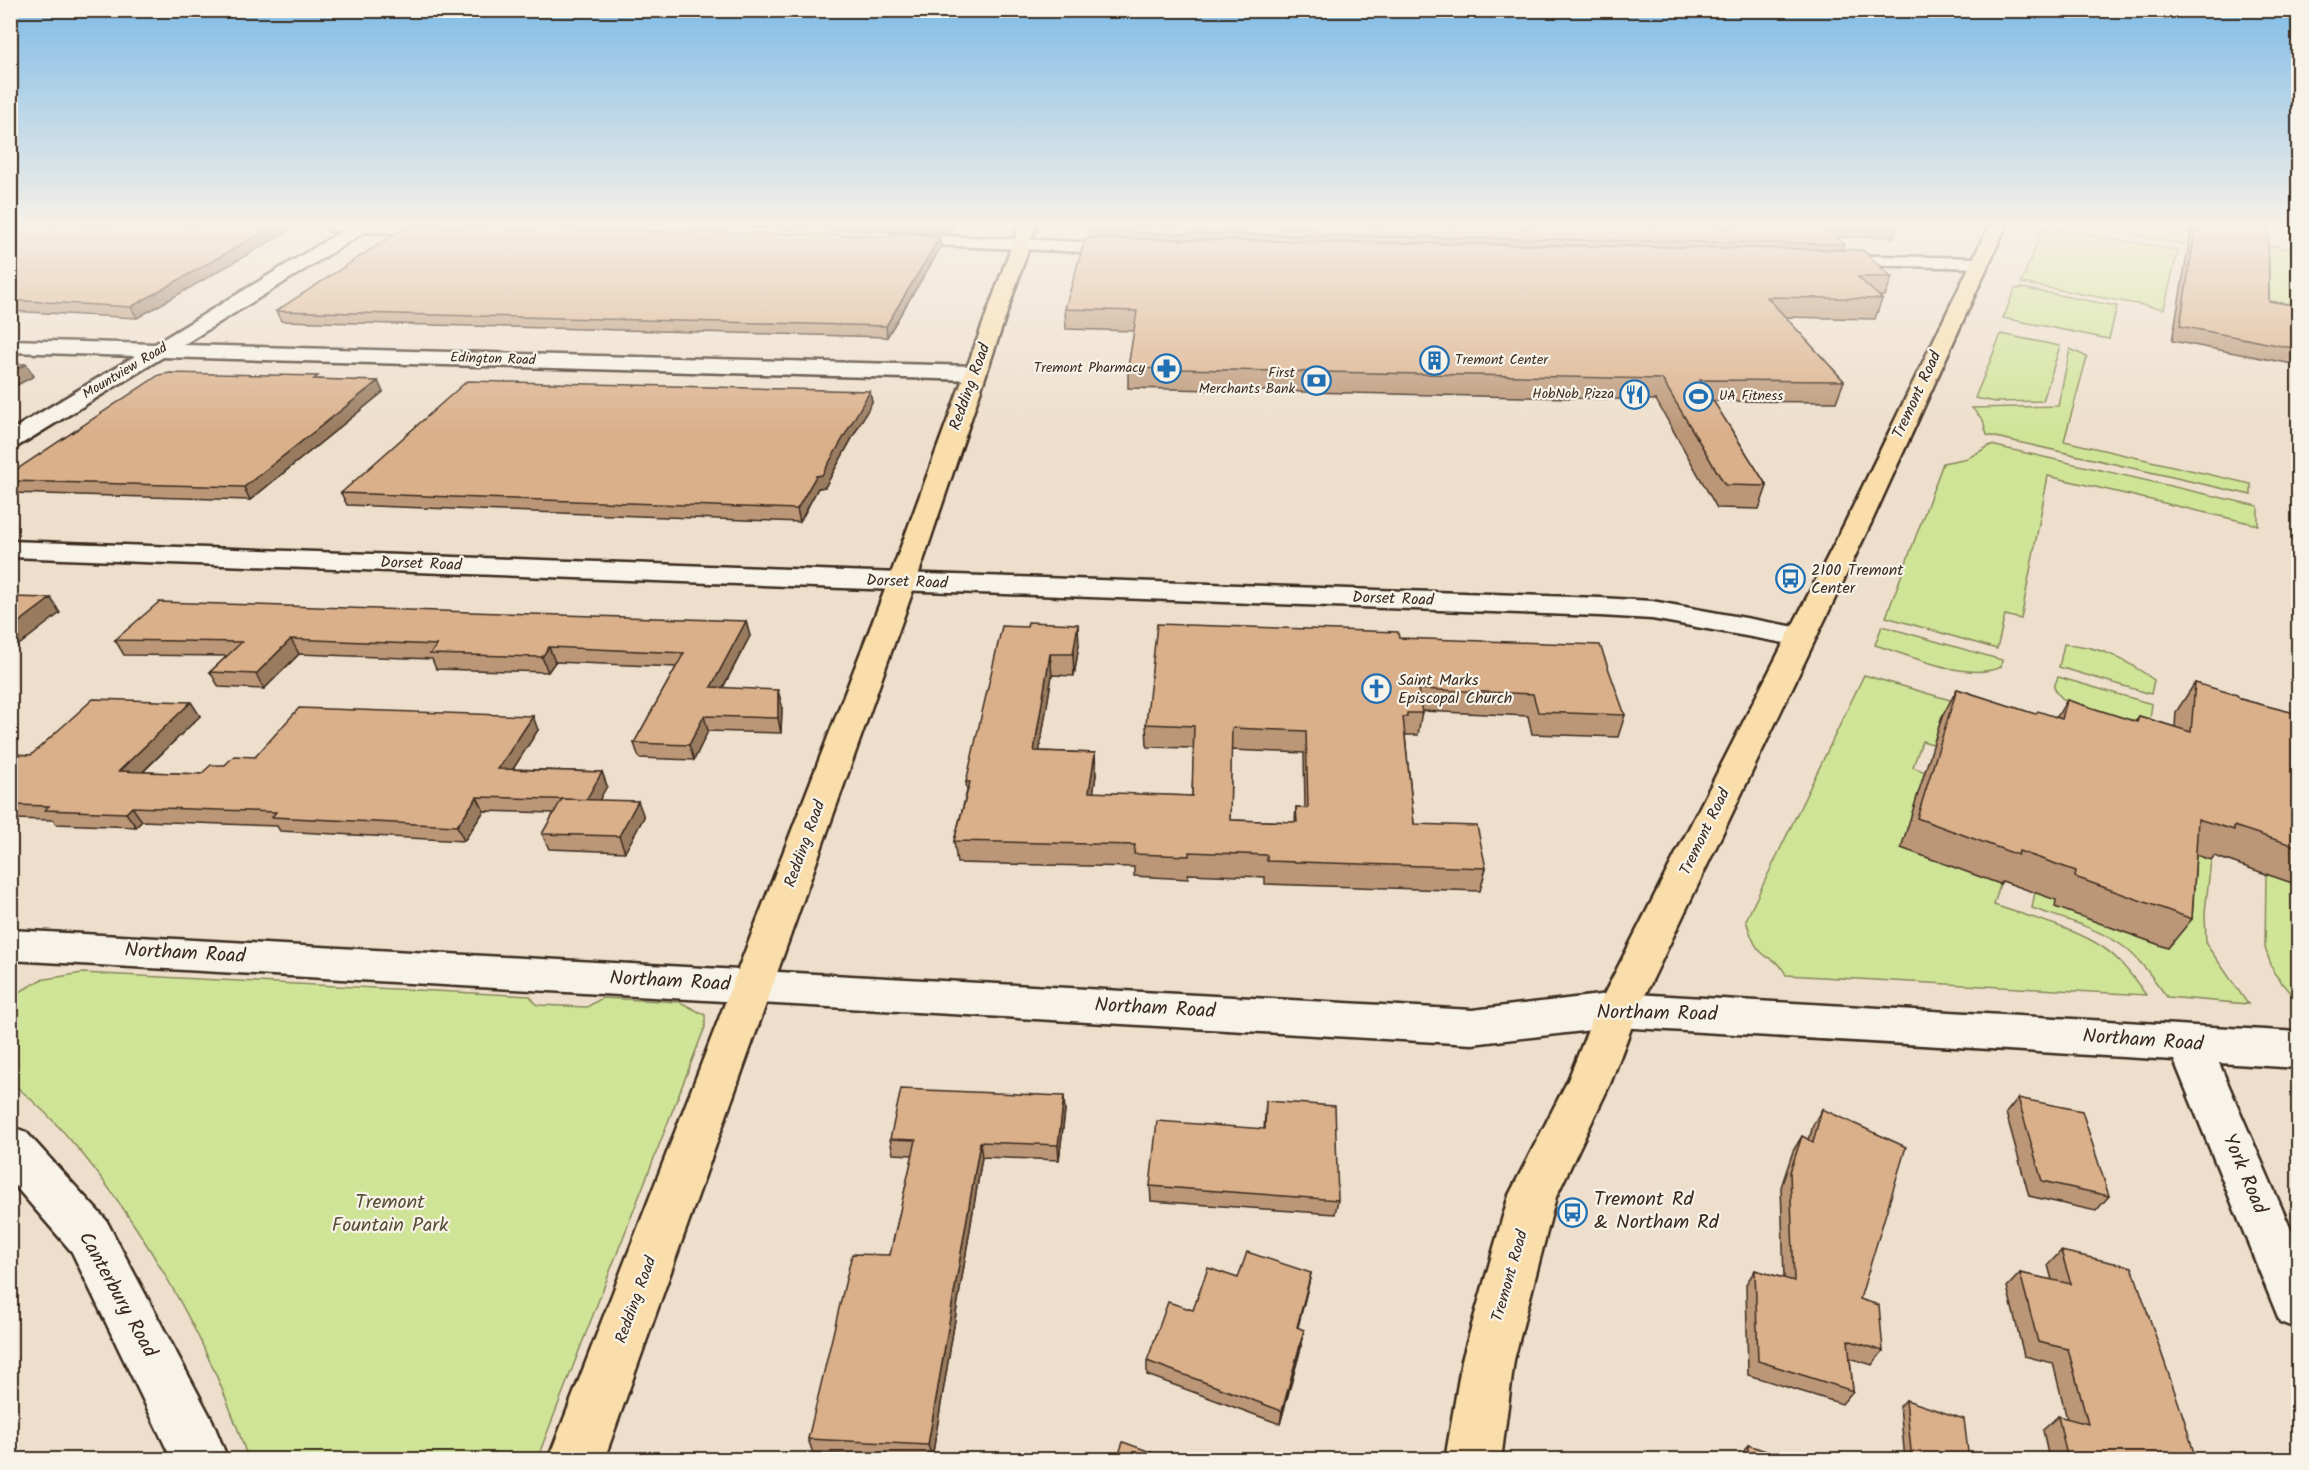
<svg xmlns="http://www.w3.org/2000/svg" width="2309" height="1470" font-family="Kalam,sans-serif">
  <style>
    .green { fill: #d0e498; stroke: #86875b; stroke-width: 1.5 }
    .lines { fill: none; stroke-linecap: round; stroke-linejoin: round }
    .minor-casing { stroke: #3b2a1e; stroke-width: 5 }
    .major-casing { stroke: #3b2a1e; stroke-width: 5 }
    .minor { fill: #f7f3e8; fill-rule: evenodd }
    .major { fill: #f9deab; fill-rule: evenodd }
    .wall { fill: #bb9778; stroke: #3b2a1e; stroke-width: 1.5; fill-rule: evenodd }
    .shaded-wall { fill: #997b61; stroke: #3b2a1e; stroke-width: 1.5 }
    .building { fill: #dab08b; stroke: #3b2a1e; stroke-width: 1.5; fill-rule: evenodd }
    .labels { text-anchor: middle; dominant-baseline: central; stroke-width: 4.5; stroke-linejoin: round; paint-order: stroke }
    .far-street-label { font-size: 14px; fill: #3b2a1e; stroke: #f7f3e8 }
    .far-poi-label { font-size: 14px; fill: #3b2a1e; stroke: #f7f3e8; text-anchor: end }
    .street-label { font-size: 16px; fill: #3b2a1e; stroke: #f7f3e8 }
    .poi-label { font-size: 16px; fill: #3b2a1e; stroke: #f7f3e8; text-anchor: start }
    .near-street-label { font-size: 20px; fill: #3b2a1e; stroke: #f7f3e8 }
    .near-poi-label { font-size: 20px; fill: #3b2a1e; stroke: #f7f3e8; text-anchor: start }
    .near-park-label { font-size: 20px; fill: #594f36; stroke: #f7f3e8 }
  </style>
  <rect width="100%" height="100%" fill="#eedfcc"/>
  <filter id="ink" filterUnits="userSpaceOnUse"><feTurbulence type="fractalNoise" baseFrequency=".0167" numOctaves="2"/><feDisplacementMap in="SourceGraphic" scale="12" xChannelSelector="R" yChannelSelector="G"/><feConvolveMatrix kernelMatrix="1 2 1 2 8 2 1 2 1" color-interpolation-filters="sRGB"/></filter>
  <g filter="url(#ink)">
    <g class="green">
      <polygon points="2126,226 2180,232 2181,226 2192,226 2189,245 2139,236"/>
      <polygon points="2043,227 2178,250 2164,309 2021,283"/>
      <polygon points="2261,244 2298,250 2298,322 2261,319"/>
      <polygon points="2021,288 2117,306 2109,339 2003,318 2015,289"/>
      <polygon points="2001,334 2060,346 2043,401 1995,402 1975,398"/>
      <polygon points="2070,349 2087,357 2064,441 2251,484 2251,495 1987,435 1983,420 1972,408 2058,406"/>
      <polygon points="1991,445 2258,506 2258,525 2048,476 2021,619 2005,615 1997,649 1886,617 1943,463 1968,458"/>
      <path d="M 1882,626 L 2002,660 L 2001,667 C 1968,682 1909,655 1875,645 Z"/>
      <path d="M 2064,644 C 2100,646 2125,659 2154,680 L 2151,694 L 2059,667 Z"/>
      <path d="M 1864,675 L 2050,729 L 1942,717 L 1933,744 L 1922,741 L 1913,767 L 1925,772 L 2000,884 L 1994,905 C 2031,918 2090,931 2117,959 C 2128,969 2137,983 2146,995 L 1786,975 C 1777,957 1772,963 1761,952 C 1753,944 1749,931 1746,920 Z"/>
      <path d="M 2058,677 L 2152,704 L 2150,719 C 2122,722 2066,715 2054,687 Z"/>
      <path d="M 2177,848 L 2211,860 L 2205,912 L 2206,944 L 2248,1004 L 2167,997 C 2154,980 2141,960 2124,947 C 2097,927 2062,919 2032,908 L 2035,892 Z"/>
      <polygon points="2266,874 2298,885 2298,1003 2274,973 2265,948"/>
      <path d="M 82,973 L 530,996 L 537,1005 L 587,1007 L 602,998 L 680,1002 L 705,1015 L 705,1027 L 537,1459 L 248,1459 C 221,1376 187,1308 140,1234 C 103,1177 64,1125 11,1082 L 11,997 L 40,980 Z"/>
    </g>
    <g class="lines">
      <defs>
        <g id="minor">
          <polygon points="326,226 457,226 459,229 450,234 365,232 183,345 975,366 983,368 986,373 983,378 975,380 163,357 18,446 10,448 10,431 135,356 10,352 10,340 155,344 342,231 328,230"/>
          <polygon points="897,234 1127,244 1136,249 1127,254 891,243 888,239 891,235"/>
          <polygon points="1830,255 1980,258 1989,263 1980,268 1824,264 1821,260"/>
          <polygon points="10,541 1600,598 1652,601 1801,628 1812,631 1816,637 1812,643 1801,646 1652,619 1600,616 10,557"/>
          <polygon points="10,930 1472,1010 1617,993 2298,1032 2298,1068 2219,1063 2298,1246 2298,1329 2280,1322 2174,1060 1617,1027 1472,1044 10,960"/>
          <polygon points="10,1126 26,1132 106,1220 212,1420 228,1460 172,1460 72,1252 10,1180"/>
        </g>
        <g id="major">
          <polygon points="1019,226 1036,226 916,582 604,1460 548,1460 888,582"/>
          <polygon points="1989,226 2006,226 1872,521 1638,1010 1610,1084 1556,1197 1514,1360 1501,1460 1445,1460 1462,1360 1509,1195 1568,1080 1596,1010 1846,521"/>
        </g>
      </defs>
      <use href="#minor" class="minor-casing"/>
      <use href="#major" class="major-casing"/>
      <use href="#minor" class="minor"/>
      <use href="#major" class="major"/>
    </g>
    <g class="wall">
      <polygon points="10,226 297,226 137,318 10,311"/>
      <polygon points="688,226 953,226 950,233"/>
      <polygon points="1896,226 1898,228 1894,237 1836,237 1844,244 1842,250 1892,277 1885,296 1879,296 1882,299 1875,319 1785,317 1844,381 1836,402 1713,401 1767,486 1759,509 1717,508 1656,400 1128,388 1128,368 1134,331 1066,329 1065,309 1089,238 1089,232"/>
      <polygon points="2192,226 2268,226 2269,301 2298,306 2298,365 2172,341"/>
      <polygon points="940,237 941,247 887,337 281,321 276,311"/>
      <polygon points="319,379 383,392 250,500 10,493 10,474"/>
      <polygon points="872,402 825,487 818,488 800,522 347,505 341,493"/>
      <path d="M 1027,627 L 1079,645 L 1074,676 L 1052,675 L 1039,751 L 1095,753 L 1096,775 L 1093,793 L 1192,796 L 1194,748 L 1147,747 L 1146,724 L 1399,638 L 1625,715 L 1618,737 L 1532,734 L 1528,716 L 1422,711 L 1418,735 L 1405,735 L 1414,824 L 1486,868 L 1480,891 L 1265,884 L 1265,877 L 1188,874 L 1188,879 L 1134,876 L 1134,867 L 957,863 L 954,841 L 967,791 L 966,782 ZM 1231,750 L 1304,753 L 1305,808 L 1296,807 L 1295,822 L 1230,820 Z"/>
      <polygon points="750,636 723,688 782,705 781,733 708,731 694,760 639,758 634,743 676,667 555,662 548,672 436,669 432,659 299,654 264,689 219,687 210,672 227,656 124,655 115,640"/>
      <polygon points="2195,683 2240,699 2298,714 2298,885 2214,856 2211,860 2196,855 2192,919 2168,948 2055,907 2056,900 2002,881 2000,884 1901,848 1942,717 1957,689 2035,714 2057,717 2067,700 2135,722 2139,716 2175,727 2176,712"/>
      <polygon points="200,716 143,772 201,774 225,765 255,757 538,730 513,769 602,772 607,786 599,800 644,817 625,852 549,849 542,834 554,813 484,811 464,841 280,831 277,826 142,821 136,827 56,824 53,820 10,819 10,754 31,755"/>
      <polygon points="2018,1098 2109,1196 2096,1211 2029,1196 2006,1113"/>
      <polygon points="1266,1101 1338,1200 1335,1214 1151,1201 1150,1186 1264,1129"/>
      <polygon points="1822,1109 1860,1299 1883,1351 1872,1365 1850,1358 1853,1391 1842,1404 1748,1375 1746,1284 1755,1270 1784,1278 1781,1187 1793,1151 1802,1136 1809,1140 1813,1125"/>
      <polygon points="1065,1111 1059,1160 982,1157 932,1458 813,1453 808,1439 890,1255 913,1155 893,1154 890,1139"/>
      <polygon points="2061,1251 2196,1460 2049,1460 2043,1430 2058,1416 2067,1419 2053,1363 2024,1356 2007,1287 2020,1273 2052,1280 2048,1265"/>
      <polygon points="1311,1273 1308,1287 1298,1327 1302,1344 1280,1424 1147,1375 1147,1361 1238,1278"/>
      <polygon points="1906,1400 1969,1460 1905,1460 1900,1406"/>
      <polygon points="1748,1445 1792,1460 1738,1460"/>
    </g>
    <g class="shaded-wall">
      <polygon points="274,226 297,226 137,318 131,307"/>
      <polygon points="949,226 953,226 950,233"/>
      <polygon points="940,237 941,247 887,337 886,326"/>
      <polygon points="26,364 34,376 10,389 10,373"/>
      <polygon points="378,381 383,392 250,500 244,487"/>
      <polygon points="870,391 872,402 825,487 818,488 800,522 797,509 816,476"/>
      <polygon points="15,592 24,606 10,601 10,595"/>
      <polygon points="51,598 60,613 10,652 10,629"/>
      <polygon points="746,621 750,636 715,702 711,687"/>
      <polygon points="1078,624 1079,645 1074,676 1073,654"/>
      <polygon points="291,639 299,654 264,689 256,674"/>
      <polygon points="549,647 555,662 548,672 542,657"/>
      <polygon points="1050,654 1052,675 1036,773 1034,751"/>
      <polygon points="778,690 782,705 781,733 778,718"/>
      <polygon points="191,702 200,716 129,785 119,771"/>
      <polygon points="533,716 538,730 504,783 498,769"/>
      <polygon points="704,716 708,731 694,760 689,745"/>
      <polygon points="1095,753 1096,775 1090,815 1089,792"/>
      <polygon points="602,772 607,786 591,815 586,800"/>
      <polygon points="477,797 484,811 464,841 457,826"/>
      <polygon points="638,801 644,817 625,852 619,836"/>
      <polygon points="132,807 142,821 136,827 126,813"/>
      <polygon points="1064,1096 1065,1111 1059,1160 1058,1145"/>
      <polygon points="980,1142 982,1157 932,1458 928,1445"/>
      <polygon points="1311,1273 1308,1287 1294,1341 1297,1327"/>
      <polygon points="1304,1330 1302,1344 1280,1424 1282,1411"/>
    </g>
    <g class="building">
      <polygon points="10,226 274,226 131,307 10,300"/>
      <polygon points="407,226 435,226 940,237 886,326 276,311"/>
      <polygon points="1090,226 1896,226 1898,228 1826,227 1844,244 1089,232"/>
      <polygon points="2196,226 2268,226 2269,301 2298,306 2298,349 2180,326"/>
      <polygon points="1085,238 1862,250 1892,277 1858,277 1882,299 1767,297 1844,381 1700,380 1767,486 1725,485 1662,379 1128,368 1137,311 1065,309"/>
      <polygon points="10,363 26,364 10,373"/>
      <polygon points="170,373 318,376 314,379 378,381 244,487 10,481 10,474 159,375"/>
      <polygon points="467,381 870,391 822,475 816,476 797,509 341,493"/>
      <polygon points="10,597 51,598 10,629"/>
      <polygon points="159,602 746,621 711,687 778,690 778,718 704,716 689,745 634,743 684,653 549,647 542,657 430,654 437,645 291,639 256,674 210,672 242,642 115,640"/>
      <path d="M 1028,622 L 1078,624 L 1073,654 L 1050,654 L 1034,751 L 1095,753 L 1089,792 L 1192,796 L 1194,726 L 1146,724 L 1157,624 L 1398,632 L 1399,638 L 1600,645 L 1625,715 L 1538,712 L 1533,694 L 1418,689 L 1422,713 L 1407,713 L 1407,717 L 1403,717 L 1414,824 L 1477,826 L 1486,868 L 1267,861 L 1267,855 L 1189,852 L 1189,856 L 1134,854 L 1135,845 L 954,841 L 970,782 L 966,782 L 1002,626 L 1027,627 ZM 1232,728 L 1306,731 L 1308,808 L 1296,807 L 1297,822 L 1230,820 Z"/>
      <polygon points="2195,683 2237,695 2240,699 2298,714 2298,847 2234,826 2234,830 2198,819 2192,919 2075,877 2076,871 2019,851 2018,855 1917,818 1957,689 2035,714 2038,711 2062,719 2067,700 2137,722 2139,716 2191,732"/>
      <polygon points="93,699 191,702 119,771 201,774 211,765 225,765 234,756 255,757 299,708 533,716 498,769 602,772 586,800 477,797 457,826 272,817 276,812 132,807 126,813 45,810 49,806 10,805 10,754 31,755"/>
      <polygon points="562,799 638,801 619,836 542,834"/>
      <polygon points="901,1089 1064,1096 1058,1145 980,1142 928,1445 808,1439 852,1254 890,1255 916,1140 890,1139"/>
      <polygon points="2018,1098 2082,1111 2109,1196 2042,1181"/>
      <polygon points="1266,1101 1335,1106 1338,1200 1150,1186 1157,1121 1265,1129"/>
      <polygon points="1822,1109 1906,1147 1860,1299 1879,1305 1883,1351 1848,1340 1853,1391 1758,1361 1755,1270 1794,1281 1790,1172 1802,1136 1813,1142"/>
      <polygon points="2061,1251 2132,1267 2185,1422 2196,1460 2068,1460 2058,1416 2088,1424 2068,1349 2038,1342 2020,1273 2071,1284"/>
      <polygon points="1247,1252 1311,1273 1297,1327 1304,1330 1282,1411 1147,1361 1168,1302 1193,1310 1208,1268 1238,1278"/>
      <polygon points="1906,1400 1964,1419 1969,1460 1912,1460"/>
      <polygon points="1123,1442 1173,1460 1117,1460"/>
      <polygon points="1748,1445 1792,1460 1748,1460"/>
    </g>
  </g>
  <linearGradient id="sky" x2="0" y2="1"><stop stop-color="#80bce7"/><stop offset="0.52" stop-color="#f7f1e8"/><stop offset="1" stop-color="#f7f1e8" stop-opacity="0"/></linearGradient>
  <rect width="2309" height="432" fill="url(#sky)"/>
  <defs>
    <symbol id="building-ring" viewBox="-11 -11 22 22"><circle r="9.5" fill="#f7f3e8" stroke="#1f6fb2" stroke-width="1.5"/><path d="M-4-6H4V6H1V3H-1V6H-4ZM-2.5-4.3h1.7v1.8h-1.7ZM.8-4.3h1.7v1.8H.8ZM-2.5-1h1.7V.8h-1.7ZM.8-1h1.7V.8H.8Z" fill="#1f6fb2"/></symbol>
    <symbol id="pharmacy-ring" viewBox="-11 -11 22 22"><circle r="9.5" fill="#f7f3e8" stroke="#1f6fb2" stroke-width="1.5"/><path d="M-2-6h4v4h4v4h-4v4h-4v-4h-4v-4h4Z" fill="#1f6fb2"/></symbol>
    <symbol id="bank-ring" viewBox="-11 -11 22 22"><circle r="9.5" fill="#f7f3e8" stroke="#1f6fb2" stroke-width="1.5"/><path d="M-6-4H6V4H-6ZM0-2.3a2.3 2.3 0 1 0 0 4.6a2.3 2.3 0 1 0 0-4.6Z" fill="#1f6fb2"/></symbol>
    <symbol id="restaurant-ring" viewBox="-11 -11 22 22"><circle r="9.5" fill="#f7f3e8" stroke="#1f6fb2" stroke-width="1.5"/><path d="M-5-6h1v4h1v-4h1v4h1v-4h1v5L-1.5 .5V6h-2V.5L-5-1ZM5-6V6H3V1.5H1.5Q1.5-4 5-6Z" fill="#1f6fb2"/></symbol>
    <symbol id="stadium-ring" viewBox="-11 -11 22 22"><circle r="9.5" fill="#f7f3e8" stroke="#1f6fb2" stroke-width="1.5"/><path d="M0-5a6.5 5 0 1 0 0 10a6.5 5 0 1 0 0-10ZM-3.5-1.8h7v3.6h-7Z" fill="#1f6fb2"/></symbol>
    <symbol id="bus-ring" viewBox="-11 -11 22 22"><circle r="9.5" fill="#f7f3e8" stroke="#1f6fb2" stroke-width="1.5"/><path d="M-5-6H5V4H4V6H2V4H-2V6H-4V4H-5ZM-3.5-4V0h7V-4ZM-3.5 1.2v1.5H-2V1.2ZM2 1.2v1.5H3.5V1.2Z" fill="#1f6fb2"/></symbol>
    <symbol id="church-ring" viewBox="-11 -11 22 22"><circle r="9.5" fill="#f7f3e8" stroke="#1f6fb2" stroke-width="1.5"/><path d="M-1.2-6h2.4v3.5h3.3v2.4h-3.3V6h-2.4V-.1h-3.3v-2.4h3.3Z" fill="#1f6fb2"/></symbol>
  </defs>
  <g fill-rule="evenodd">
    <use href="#building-ring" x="1418" y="344" width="33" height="33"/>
    <use href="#pharmacy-ring" x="1150" y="352" width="33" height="33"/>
    <use href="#bank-ring" x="1300" y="364" width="33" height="33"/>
    <use href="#restaurant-ring" x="1618" y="378" width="33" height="33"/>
    <use href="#stadium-ring" x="1682" y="380" width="33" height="33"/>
    <use href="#bus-ring" x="1774" y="562" width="33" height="33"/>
    <use href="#church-ring" x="1360" y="672" width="33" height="33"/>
    <use href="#bus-ring" x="1556" y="1196" width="33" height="33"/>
  </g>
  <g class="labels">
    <g class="far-street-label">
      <text transform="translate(493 359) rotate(2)">Edington Road</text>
      <text transform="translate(125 371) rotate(-31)">Mountview Road</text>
    </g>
    <g class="far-poi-label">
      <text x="1455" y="360" text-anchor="start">Tremont Center</text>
      <text x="1145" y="368">Tremont Pharmacy</text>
      <text x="1295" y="373">First<tspan x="1295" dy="16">Merchants Bank</tspan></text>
      <text x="1614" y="394">HobNob Pizza</text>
      <text x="1719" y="396" text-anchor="start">UA Fitness</text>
    </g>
    <g class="street-label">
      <text transform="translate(970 387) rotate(-70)">Redding Road</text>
      <text transform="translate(1917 395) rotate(-65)">Tremont Road</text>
      <text transform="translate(421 564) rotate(2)">Dorset Road</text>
      <text transform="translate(907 582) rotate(2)">Dorset Road</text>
      <text transform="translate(1393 599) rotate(2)">Dorset Road</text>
      <text transform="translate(1705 832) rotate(-64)">Tremont Road</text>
      <text transform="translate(805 844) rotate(-70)">Redding Road</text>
      <text transform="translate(1510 1276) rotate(-74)">Tremont Road</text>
      <text transform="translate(636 1300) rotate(-70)">Redding Road</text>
    </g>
    <g class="poi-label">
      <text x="1811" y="570">2100 Tremont<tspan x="1811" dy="18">Center</tspan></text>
      <text x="1398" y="680">Saint Marks<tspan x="1398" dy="18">Episcopal Church</tspan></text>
    </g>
    <g class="near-street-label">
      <text transform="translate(185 954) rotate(3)">Northam Road</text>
      <text transform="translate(670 982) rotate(3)">Northam Road</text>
      <text transform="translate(1155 1009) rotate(3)">Northam Road</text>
      <text transform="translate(1657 1014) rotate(1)">Northam Road</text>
      <text transform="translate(2143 1041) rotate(4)">Northam Road</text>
      <text transform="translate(2244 1174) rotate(67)">York Road</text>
      <text transform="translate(117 1295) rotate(61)">Canterbury Road</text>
    </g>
    <g class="near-poi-label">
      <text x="1594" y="1200">Tremont Rd<tspan x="1594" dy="23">&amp; Northam Rd</tspan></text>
    </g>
    <g class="near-park-label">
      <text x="390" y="1203">Tremont<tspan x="390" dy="23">Fountain Park</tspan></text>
    </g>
  </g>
  <rect width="2309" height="1470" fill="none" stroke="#f7f3e8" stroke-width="36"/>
  <rect x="18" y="18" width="2273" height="1434" fill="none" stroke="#3b2a1e" stroke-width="2" filter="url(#ink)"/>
</svg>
